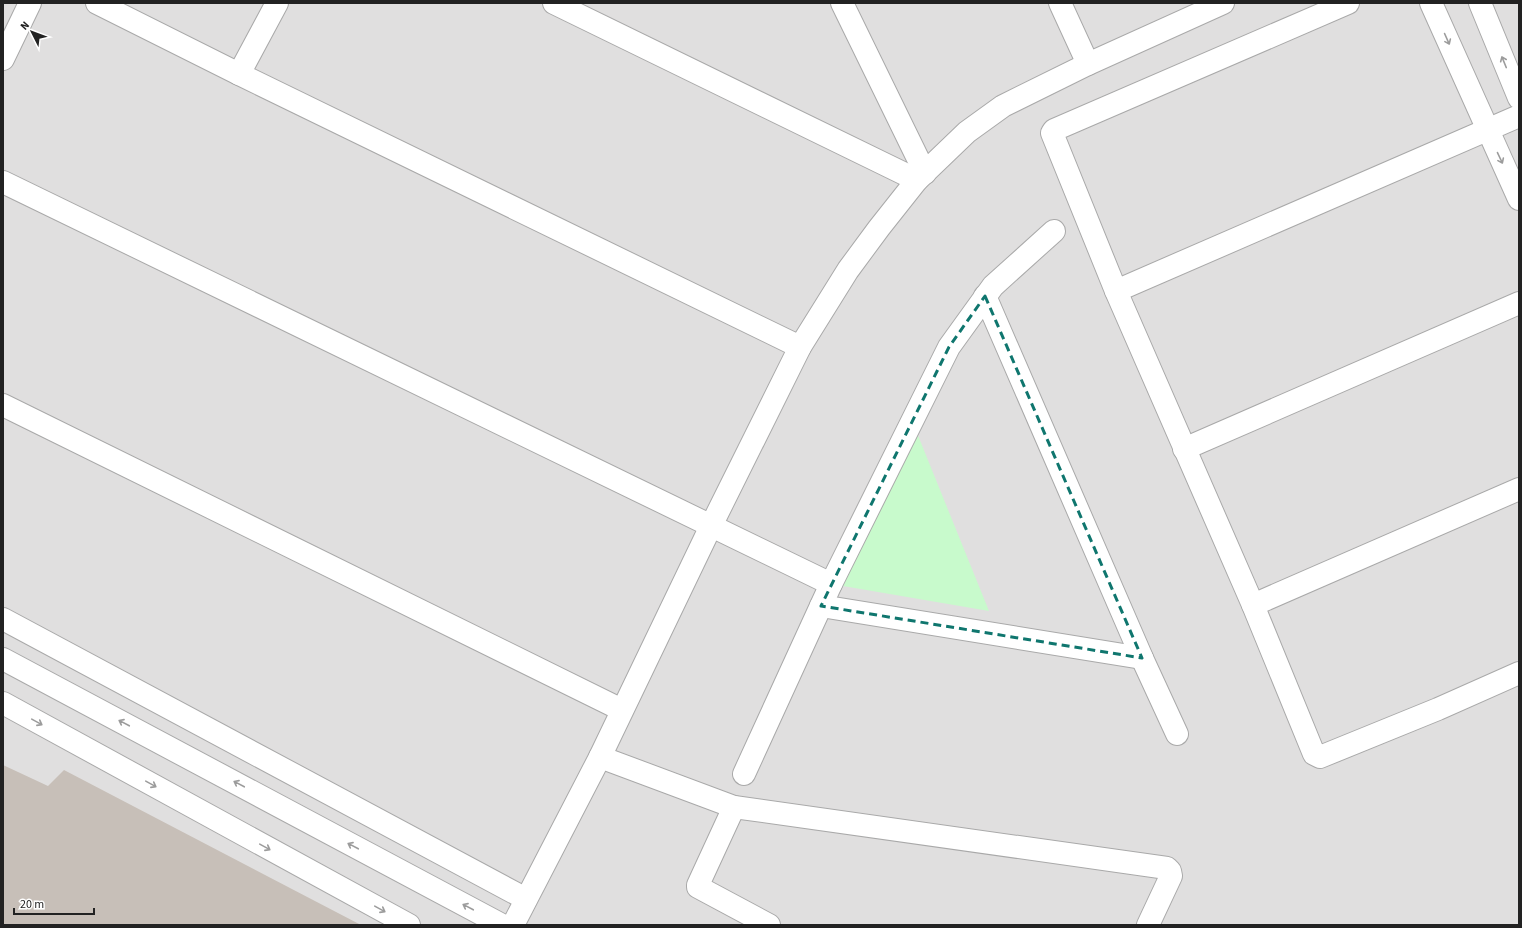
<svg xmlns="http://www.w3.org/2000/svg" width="1522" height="928" font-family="'Source Sans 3',sans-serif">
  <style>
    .residential { fill: #e0dfdf }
    .park { fill: #c8facc }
    .building { fill: #c7bfb8 }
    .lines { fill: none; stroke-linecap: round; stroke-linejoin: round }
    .minor-casing { stroke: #a9a9a9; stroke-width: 24 }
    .minor { stroke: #fff; stroke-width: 22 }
    .oneway { stroke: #9c9c9c }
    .marked { fill: none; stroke: #0f766e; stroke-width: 3; stroke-dasharray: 8 5; stroke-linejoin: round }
  </style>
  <rect width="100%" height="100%" fill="#f2efe9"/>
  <rect class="residential" x="3" y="3" width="1516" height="922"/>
  <polygon class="park" points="917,433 989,611 843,586"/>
  <polygon class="building" points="3,765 48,786 64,770 361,925 3,925"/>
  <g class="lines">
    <defs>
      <g id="minor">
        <polyline points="97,3 239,74 800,347"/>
        <polyline points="554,3 917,180"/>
        <polyline points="842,3 925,173"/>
        <polyline points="1060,3 1088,64"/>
        <polyline points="1348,3 1054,130 1052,133 1116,291 1253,605 1314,754 1320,757 1438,709 1519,673"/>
        <polyline points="1431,3 1519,199"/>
        <polyline points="1480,3 1519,98"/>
        <polyline points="3,59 30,3"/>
        <polyline points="239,74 277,3"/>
        <polyline points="3,182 831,584"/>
        <polyline points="1116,291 1519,116"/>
        <polyline points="985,296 1142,658 1177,734"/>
        <polyline points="3,405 622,710"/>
        <polyline points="1184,449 1519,303"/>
        <polyline points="1253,605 1519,489"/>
        <polyline points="821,606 1142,658"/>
        <polyline points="3,619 526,899"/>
        <polyline points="3,659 502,925"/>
        <polyline points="3,703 409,925"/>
        <polyline points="600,757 734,807 1167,868 1170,871 1171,876 1148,925"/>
        <polyline points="744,774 831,584 949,347 993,286 1054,231"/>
        <polyline points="734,807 698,885 698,887 769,925"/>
        <polyline points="513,925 600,757 711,526 800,347 848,270 879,228 917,180 967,132 1003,106 1088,64 1223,3"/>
      </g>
    </defs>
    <use href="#minor" class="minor-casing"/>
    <use href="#minor" class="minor"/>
  </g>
  <defs><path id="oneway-shaft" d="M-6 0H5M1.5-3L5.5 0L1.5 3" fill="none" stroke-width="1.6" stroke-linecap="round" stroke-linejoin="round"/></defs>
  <g class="oneway">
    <use href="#oneway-shaft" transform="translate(1447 39) rotate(66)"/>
    <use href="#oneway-shaft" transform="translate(1504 62) rotate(-112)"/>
    <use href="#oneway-shaft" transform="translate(1500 158) rotate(65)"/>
    <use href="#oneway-shaft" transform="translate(37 722) rotate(29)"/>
    <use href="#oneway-shaft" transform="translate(124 723) rotate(-152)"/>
    <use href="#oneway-shaft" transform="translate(151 784) rotate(29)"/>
    <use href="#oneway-shaft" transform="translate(239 784) rotate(-152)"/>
    <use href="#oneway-shaft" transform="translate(353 846) rotate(-152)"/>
    <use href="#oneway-shaft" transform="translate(265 847) rotate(29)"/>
    <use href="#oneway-shaft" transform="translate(468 907) rotate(-152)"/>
    <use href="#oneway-shaft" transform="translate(380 909) rotate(29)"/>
  </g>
  <path class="marked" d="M 985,296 L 1142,658 L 821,606 L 949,347 Z"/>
  <rect width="1522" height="928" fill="none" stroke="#222222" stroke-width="8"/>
  <g transform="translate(32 32) rotate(312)" stroke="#ffffff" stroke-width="3" paint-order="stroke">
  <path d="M0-3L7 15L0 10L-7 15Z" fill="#222222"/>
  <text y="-6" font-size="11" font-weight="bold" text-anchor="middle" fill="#222222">N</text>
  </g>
  <path d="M14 908v6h80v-6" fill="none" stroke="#222222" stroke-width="2"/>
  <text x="20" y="908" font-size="12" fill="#222222" stroke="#ffffff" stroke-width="3" paint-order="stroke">20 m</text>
</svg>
